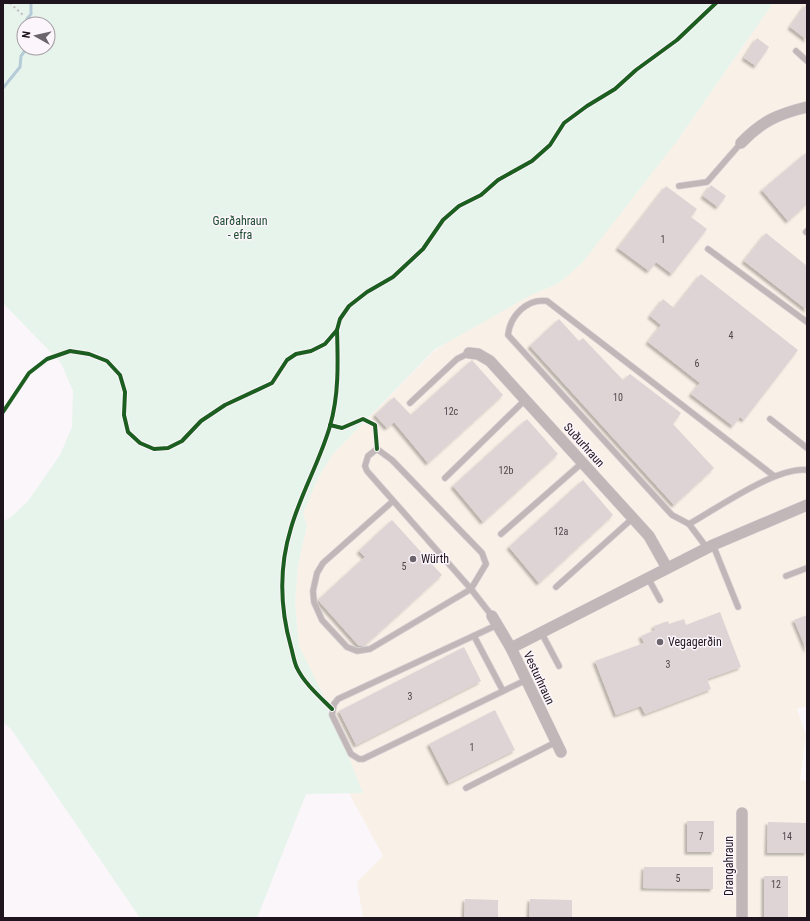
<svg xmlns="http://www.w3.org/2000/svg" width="810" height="921" font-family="'Roboto Condensed',sans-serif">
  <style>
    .industrial { fill: #f9f1e7 }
    .green { fill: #e7f4eb; fill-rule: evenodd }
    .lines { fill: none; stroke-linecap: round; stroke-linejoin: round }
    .stream { stroke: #b6cbd8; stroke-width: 3 }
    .building { fill: #ded4d5; filter: url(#shadow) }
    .service-casing { stroke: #d7d3d6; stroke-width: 7 }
    .minor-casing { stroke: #d7d3d6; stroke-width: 12 }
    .path { stroke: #c0b9ba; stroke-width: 2; stroke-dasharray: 2 3; stroke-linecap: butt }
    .service { stroke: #c1b6b8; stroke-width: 5.5 }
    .minor { stroke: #c1b6b8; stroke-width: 11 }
    .cycleway-casing { stroke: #fcf5fb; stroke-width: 6 }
    .cycleway { stroke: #1b5e20; stroke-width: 4 }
    .poi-dot { fill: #6c646c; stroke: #fcf5fb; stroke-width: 1.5 }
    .labels { text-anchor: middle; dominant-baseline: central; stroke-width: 3; stroke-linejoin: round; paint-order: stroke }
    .number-label { font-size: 10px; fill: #4f454c }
    .park-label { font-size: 12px; fill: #1b4c30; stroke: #fcf5fb }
    .street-label { font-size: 12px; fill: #1f151f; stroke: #fcf5fb }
    .poi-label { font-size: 12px; fill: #1f151f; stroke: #fcf5fb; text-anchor: start }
  </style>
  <defs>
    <filter id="shadow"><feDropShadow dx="-2.5" dy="2.5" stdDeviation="1" flood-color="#0004"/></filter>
  </defs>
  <rect width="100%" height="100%" fill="#fbf6fa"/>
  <polygon class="industrial" points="773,3 807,3 807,706 797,709 806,735 800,780 807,781 807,918 363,918 357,882 383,856 320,739 299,646 295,603 298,565 307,526 303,514 306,505 318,478 333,454 432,353 527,284 677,141"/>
  <path class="green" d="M 3,3 L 773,3 L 677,141 L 583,262 L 559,283 L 531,295 L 434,350 L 333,454 L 318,478 L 303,514 L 307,526 L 298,565 L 295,603 L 299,646 L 330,709 L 363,793 L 306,794 L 257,918 L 140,918 L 11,729 L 3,722 L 3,521 L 10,518 L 28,501 L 60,455 L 72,427 L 73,391 L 61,363 L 3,303 ZM 24,24 L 48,24 L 48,48 L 24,48 Z"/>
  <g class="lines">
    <g class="stream">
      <polyline points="28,24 27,19 31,14 31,3"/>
      <polyline points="3,88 20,67 21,56 27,48"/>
    </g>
  </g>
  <g class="building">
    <polygon points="807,3 807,40 790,27"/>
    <polygon points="757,38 769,47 756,66 744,58"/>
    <polygon points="807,152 807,204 788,221 762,190"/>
    <polygon points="711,185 726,196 718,207 703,196"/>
    <polygon points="666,186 697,209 691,217 707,229 672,274 656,262 649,271 618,248"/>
    <polygon points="766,233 807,266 807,310 744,261"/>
    <polygon points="701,274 798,350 744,420 740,417 733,426 691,394 700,383 648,342 661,325 650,316 663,299 674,308"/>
    <polygon points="559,319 579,341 583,338 623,380 630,374 681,413 673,424 714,468 674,505 530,346"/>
    <polygon points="472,360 503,395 428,463 394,422 387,428 375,415 394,397 411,415"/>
    <polygon points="527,419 558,454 483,522 453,486"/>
    <polygon points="583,480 613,515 539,583 509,547"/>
    <polygon points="392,520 442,575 364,646 359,646 318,600 365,557 359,551"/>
    <polygon points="720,612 741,667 707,679 711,689 645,714 641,706 616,715 595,661 644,643 641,636 655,630 654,626 668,621 669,624 684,619 686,625"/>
    <polygon points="807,615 807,651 794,620"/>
    <polygon points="464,647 481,681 356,745 339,711"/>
    <polygon points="495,710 515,750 449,783 429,744"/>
    <rect x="687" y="821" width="27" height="31"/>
    <polygon points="768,822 807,823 807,853 767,853"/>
    <polygon points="644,867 713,867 713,889 643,888"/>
    <rect x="764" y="876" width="24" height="42"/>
    <polygon points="465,899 498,900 498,918 464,918"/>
    <polygon points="530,899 572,900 572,918 529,918"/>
  </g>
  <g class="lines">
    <defs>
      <g id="service">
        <polyline points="796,51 807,61"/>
        <polyline points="679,186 707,182 741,143"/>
        <polyline points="806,232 807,231"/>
        <polyline points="708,249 807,322"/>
        <polyline points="410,403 457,359 469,353"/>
        <polyline points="770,419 807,448"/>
        <polyline points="445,478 525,400"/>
        <polyline points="393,501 323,563 317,573 313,591 314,602 322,620 347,647 357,651 370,649 471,589 486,564 482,553 392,460 377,449 368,456 365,466 367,471 471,589 492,616"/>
        <path d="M 689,524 L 672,515 L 508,335 C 510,316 527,298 547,301 L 774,476"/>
        <polyline points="501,534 582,463"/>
        <polyline points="713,545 738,607"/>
        <path d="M 707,548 L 689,524 C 718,508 775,467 807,470"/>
        <polyline points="786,576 807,568"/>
        <polyline points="648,578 660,600"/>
        <polyline points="556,587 633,518"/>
        <polyline points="497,625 338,699 334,704 332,715 351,754 359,759 363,759 526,680"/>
        <polyline points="541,632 559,666"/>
        <polyline points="474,636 503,691"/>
        <polyline points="466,788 556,742"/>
      </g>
      <g id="minor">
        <path d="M 741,143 C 762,121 778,114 807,107"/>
        <polyline points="469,353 478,354 490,361 649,536 667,568"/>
        <polyline points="492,616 511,648 561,752"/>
        <polyline points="511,648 713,545 807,505"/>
        <polyline points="742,918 742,813"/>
      </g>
    </defs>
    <use href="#service" class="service-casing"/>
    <use href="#minor" class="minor-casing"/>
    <polyline class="path" points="10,3 24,16"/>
    <use href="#service" class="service"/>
    <use href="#minor" class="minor"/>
    <defs>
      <g id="cycleway">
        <polyline points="3,412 29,373 47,359 70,351 89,354 107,361 120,375 125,392 124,415 128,432 140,443 154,449 168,448 182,441 201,421 225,405 272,383 287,360 296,354 311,351 325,344 337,330 340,319 349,306 367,292 393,277 423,249 443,220 459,206 481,195 498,180 532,161 550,145 564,123 587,106 615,89 636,70 677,40 716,3"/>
        <polyline points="330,425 342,428 363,419 375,425 377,449"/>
        <path d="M 332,709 C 320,697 304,683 297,668 C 294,662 293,654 291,647 C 280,608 279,567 291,528 C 301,493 320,461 330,426 C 339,395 338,363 337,330"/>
      </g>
    </defs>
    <use href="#cycleway" class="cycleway-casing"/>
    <use href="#cycleway" class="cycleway"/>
  </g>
  <g class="poi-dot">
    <circle cx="413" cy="559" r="4"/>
    <circle cx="660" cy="642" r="4"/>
  </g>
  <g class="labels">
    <g class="number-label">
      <text x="663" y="239">1</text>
      <text x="731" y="335">4</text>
      <text x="697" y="363">6</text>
      <text x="618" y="397">10</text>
      <text x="451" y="411">12c</text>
      <text x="506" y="470">12b</text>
      <text x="561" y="531">12a</text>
      <text x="404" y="566">5</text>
      <text x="668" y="664">3</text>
      <text x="410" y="696">3</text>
      <text x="472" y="747">1</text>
      <text x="701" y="836">7</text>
      <text x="787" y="836">14</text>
      <text x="678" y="878">5</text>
      <text x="776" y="884">12</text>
    </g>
    <g class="park-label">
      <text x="240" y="221">Garðahraun<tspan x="240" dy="14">- efra</tspan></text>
    </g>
    <g class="street-label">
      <text transform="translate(584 445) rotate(48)">Suðurhraun</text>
      <text transform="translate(539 678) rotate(65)">Vesturhraun</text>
      <text transform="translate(729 866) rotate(-90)">Drangahraun</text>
    </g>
    <g class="poi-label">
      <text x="421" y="559">Würth</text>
      <text x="668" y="642">Vegagerðin</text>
    </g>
  </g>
  <rect width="810" height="921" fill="none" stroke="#1f151f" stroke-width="8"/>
  <g transform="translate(36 36) rotate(278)"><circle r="19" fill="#fcf5fb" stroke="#a49ba3"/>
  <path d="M0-3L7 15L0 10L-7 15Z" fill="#6c646c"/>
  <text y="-6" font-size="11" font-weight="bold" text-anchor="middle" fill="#1f151f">N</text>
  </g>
</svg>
